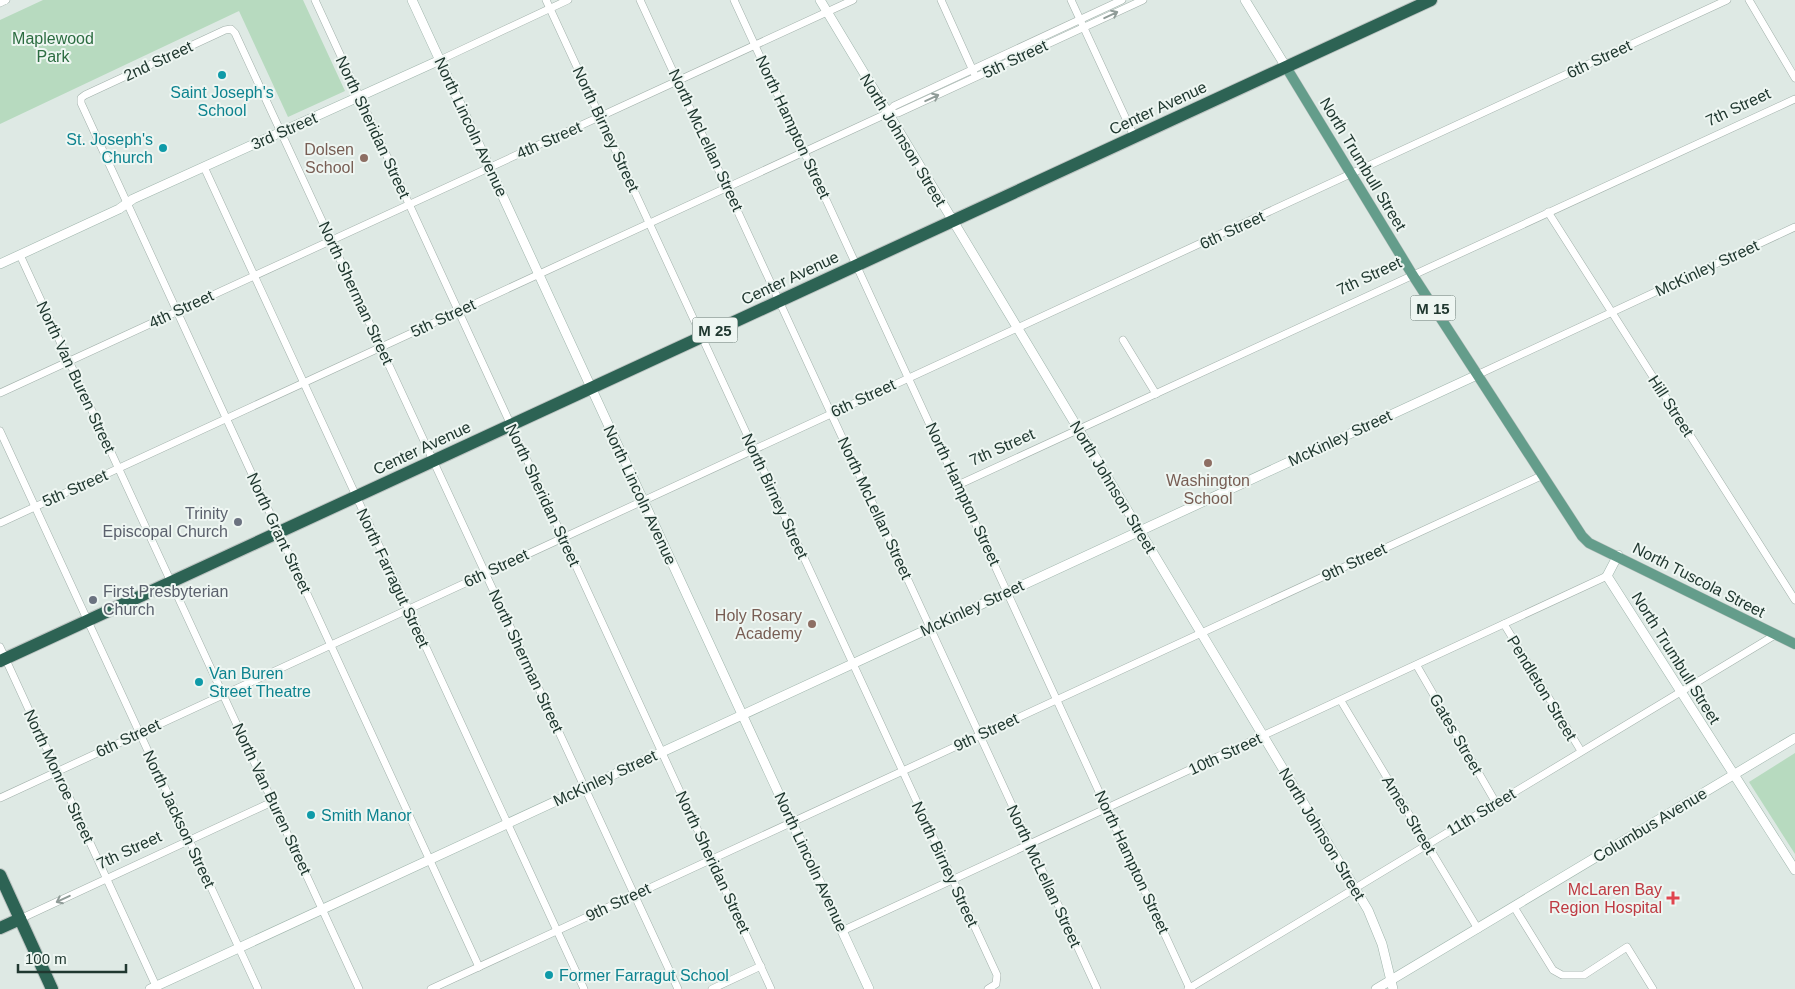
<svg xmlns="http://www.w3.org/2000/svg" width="1795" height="989" font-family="Helvetica,sans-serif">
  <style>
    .green { fill: #b7dabf }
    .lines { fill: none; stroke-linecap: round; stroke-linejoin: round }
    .street-casing { stroke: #a1b0aa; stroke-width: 8 }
    .secondary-casing { stroke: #9eb4ab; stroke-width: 10 }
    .primary-casing { stroke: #bcc3c1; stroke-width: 11 }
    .highway-casing { stroke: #bcc3c1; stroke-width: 14 }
    .street { stroke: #fff; stroke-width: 7 }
    .secondary { stroke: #fff; stroke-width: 9 }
    .primary { stroke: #649d8b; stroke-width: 10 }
    .highway { stroke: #2d6354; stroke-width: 12 }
    .oneway { stroke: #909c98 }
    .culture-dot { fill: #0f9aa8; stroke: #eef6f2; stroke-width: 2 }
    .education-dot { fill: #8d6e63; stroke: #eef6f2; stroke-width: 2 }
    .worship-dot { fill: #6b7280; stroke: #eef6f2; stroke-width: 2 }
    .health-dot { fill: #e0444e; stroke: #eef6f2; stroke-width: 2 }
    .labels { text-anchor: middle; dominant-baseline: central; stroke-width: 4; stroke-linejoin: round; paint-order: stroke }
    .shield { fill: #eef6f2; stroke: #5e716a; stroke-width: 1 }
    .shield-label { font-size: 15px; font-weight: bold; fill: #203830 }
    .park-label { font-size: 16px; fill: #2c6d41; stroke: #eef6f2 }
    .street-label { font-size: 16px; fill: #203830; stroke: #eef6f2 }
    .culture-label { font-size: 16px; fill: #0d838f; stroke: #eef6f2; text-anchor: start }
    .education-label { font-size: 16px; fill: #785e54; stroke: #eef6f2; text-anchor: end }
    .worship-label { font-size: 16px; fill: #5b616d; stroke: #eef6f2; text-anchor: end }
    .health-label { font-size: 16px; fill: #be3a42; stroke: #eef6f2; text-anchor: end }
  </style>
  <rect width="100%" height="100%" fill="#dee9e4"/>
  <g class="green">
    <polygon points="43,0 303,0 345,91 288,117 239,11 0,124 0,20"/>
    <polygon points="1795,753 1795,854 1749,782"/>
  </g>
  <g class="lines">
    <defs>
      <g id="street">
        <polyline points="315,0 771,989"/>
        <polyline points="546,0 997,975 996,984 988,989"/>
        <polyline points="640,0 1097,989"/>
        <polyline points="734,0 1190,989"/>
        <polyline points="941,0 974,73"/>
        <polyline points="1071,0 1134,136"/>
        <polyline points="1749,0 1795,78"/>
        <polyline points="0,3 6,0"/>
        <polyline points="440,60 568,0"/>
        <polyline points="886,114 894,106 1122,0"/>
        <polyline points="204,167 584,989"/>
        <polyline points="1548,212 1795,600"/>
        <polyline points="20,255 359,989"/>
        <polyline points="1123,340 1156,394"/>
        <polyline points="1477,375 1795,227"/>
        <polyline points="0,393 853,0"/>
        <polyline points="0,431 258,989"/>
        <polyline points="958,485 1795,99"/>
        <polyline points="0,523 886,114 898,113 1143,0"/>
        <polyline points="1504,624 1581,751"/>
        <polyline points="0,647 156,986"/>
        <polyline points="1417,666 1496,803"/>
        <polyline points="1341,701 1478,929"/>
        <polyline points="0,798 1727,0"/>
        <polyline points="1514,907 1553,970 1562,975 1584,975 1627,947 1653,989"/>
        <polyline points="20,919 272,802"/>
        <polyline points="842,931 1607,576"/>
        <polyline points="479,967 81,103 81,98 85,95 225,30 231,29 235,33 678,989"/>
        <polyline points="431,989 1541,476"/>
        <polyline points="712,989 761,966"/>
        <polyline points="1188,989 1775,635"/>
      </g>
      <g id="secondary">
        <polyline points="412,0 869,989"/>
        <polyline points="820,0 1368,910 1382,944 1393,989"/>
        <polyline points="1245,0 1286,67"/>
        <polyline points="0,264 119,209 133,199 440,60"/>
        <polyline points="1618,555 1607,576 1795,870"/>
        <polyline points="150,989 1477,375"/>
        <polyline points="1376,989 1795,738"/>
      </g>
      <polyline id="primary" points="1286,67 1412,274 1582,536 1589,543 1795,644"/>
      <g id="highway">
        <polyline points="0,661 1431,0"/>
        <polyline points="0,875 52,989"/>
        <polyline points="0,928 20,919"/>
      </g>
    </defs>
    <use href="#street" class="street-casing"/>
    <use href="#secondary" class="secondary-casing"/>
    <use href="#primary" class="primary-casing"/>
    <use href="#highway" class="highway-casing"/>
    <use href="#street" class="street"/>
    <use href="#secondary" class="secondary"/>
    <use href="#primary" class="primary"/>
    <use href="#highway" class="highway"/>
  </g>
  <defs><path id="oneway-shaft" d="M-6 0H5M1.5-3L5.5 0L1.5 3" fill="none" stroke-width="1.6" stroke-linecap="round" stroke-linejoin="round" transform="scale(1.25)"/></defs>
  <g class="oneway">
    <use href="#oneway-shaft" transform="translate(1111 15) rotate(-25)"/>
    <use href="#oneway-shaft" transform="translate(932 98) rotate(-25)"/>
    <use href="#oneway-shaft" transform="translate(63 899) rotate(155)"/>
  </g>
  <g class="culture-dot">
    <circle cx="222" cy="75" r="5"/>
    <circle cx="163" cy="148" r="5"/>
    <circle cx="199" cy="682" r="5"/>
    <circle cx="311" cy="815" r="5"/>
    <circle cx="549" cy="975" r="5"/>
  </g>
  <g class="education-dot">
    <circle cx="364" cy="158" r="5"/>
    <circle cx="1208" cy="463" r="5"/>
    <circle cx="812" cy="624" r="5"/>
  </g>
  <g class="worship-dot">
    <circle cx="238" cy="522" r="5"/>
    <circle cx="93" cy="600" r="5"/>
  </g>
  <path class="health-dot" d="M1670.5 890.5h5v5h5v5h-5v5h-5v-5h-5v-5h5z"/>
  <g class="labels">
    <g class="shield">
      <rect x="1410.5" y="295.5" width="45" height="25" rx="4"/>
      <rect x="692.5" y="317.5" width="45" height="25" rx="4"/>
    </g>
    <g class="shield-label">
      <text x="1433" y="308">M 15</text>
      <text x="715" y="330">M 25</text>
    </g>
    <g class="park-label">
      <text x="53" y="38">Maplewood<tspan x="53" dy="18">Park</tspan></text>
    </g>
    <g class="street-label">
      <text transform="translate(1015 59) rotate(-25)">5th Street</text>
      <text transform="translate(1599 59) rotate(-25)">6th Street</text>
      <text transform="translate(158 61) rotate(-25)">2nd Street</text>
      <text transform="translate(1738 107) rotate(-25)">7th Street</text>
      <text transform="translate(1158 108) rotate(-25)">Center Avenue</text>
      <text transform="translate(373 127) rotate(65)">North Sheridan Street</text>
      <text transform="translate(471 127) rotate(65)">North Lincoln Avenue</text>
      <text transform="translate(793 127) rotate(65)">North Hampton Street</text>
      <text transform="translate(606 129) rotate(65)">North Birney Street</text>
      <text transform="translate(284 131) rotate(-24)">3rd Street</text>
      <text transform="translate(549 140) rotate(-24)">4th Street</text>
      <text transform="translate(706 140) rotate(65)">North McLellan Street</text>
      <text transform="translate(903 140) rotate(59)">North Johnson Street</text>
      <text transform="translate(1363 164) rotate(59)">North Trumbull Street</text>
      <text transform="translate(1232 230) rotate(-25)">6th Street</text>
      <text transform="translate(1707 268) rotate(-25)">McKinley Street</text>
      <text transform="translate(1369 276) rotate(-25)">7th Street</text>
      <text transform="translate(790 278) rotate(-25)">Center Avenue</text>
      <text transform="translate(356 293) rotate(65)">North Sherman Street</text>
      <text transform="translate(181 309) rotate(-25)">4th Street</text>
      <text transform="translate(443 318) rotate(-25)">5th Street</text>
      <text transform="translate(76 377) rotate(65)">North Van Buren Street</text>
      <text transform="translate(863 398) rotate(-25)">6th Street</text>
      <text transform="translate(1671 406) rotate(57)">Hill Street</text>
      <text transform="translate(1340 438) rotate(-25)">McKinley Street</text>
      <text transform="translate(1002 447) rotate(-24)">7th Street</text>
      <text transform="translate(422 448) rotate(-25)">Center Avenue</text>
      <text transform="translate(1113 487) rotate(59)">North Johnson Street</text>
      <text transform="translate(75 488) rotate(-24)">5th Street</text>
      <text transform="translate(963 494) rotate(65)">North Hampton Street</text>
      <text transform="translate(543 495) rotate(65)">North Sheridan Street</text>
      <text transform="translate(640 495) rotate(65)">North Lincoln Avenue</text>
      <text transform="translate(775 496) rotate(65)">North Birney Street</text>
      <text transform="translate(875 508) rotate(65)">North McLellan Street</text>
      <text transform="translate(279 533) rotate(65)">North Grant Street</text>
      <text transform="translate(1354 562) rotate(-25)">9th Street</text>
      <text transform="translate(496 568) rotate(-25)">6th Street</text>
      <text transform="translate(393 578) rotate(65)">North Farragut Street</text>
      <text transform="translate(1699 580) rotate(27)">North Tuscola Street</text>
      <text transform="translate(972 608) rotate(-25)">McKinley Street</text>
      <text transform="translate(1676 658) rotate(58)">North Trumbull Street</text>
      <text transform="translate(526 661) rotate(65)">North Sherman Street</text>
      <text transform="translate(1542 688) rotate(59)">Pendleton Street</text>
      <text transform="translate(986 732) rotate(-25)">9th Street</text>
      <text transform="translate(1456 734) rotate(60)">Gates Street</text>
      <text transform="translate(128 738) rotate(-25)">6th Street</text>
      <text transform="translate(1225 754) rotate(-25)">10th Street</text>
      <text transform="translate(59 776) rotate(65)">North Monroe Street</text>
      <text transform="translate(605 778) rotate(-25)">McKinley Street</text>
      <text transform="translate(272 799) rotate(65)">North Van Buren Street</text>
      <text transform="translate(1481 812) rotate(-31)">11th Street</text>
      <text transform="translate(1409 815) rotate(59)">Ames Street</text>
      <text transform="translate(179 819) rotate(65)">North Jackson Street</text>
      <text transform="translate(1650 825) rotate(-31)">Columbus Avenue</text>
      <text transform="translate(1322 834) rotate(59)">North Johnson Street</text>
      <text transform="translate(129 850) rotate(-25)">7th Street</text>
      <text transform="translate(713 862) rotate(65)">North Sheridan Street</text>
      <text transform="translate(811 862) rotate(65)">North Lincoln Avenue</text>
      <text transform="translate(1132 862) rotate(65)">North Hampton Street</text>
      <text transform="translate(945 864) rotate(65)">North Birney Street</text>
      <text transform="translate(1044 876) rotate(65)">North McLellan Street</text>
      <text transform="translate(618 902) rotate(-25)">9th Street</text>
    </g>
    <g class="culture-label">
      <text x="222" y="92" text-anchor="middle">Saint Joseph's<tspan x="222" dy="18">School</tspan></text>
      <text x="153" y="139" text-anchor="end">St. Joseph's<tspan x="153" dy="18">Church</tspan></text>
      <text x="209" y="673">Van Buren<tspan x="209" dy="18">Street Theatre</tspan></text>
      <text x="321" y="815">Smith Manor</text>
      <text x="559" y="975">Former Farragut School</text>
    </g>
    <g class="education-label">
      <text x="354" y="149">Dolsen<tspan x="354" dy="18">School</tspan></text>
      <text x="1208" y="480" text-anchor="middle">Washington<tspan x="1208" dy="18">School</tspan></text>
      <text x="802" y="615">Holy Rosary<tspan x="802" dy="18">Academy</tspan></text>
    </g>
    <g class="worship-label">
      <text x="228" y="513">Trinity<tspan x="228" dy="18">Episcopal Church</tspan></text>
      <text x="103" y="591" text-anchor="start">First Presbyterian<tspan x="103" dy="18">Church</tspan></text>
    </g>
    <g class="health-label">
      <text x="1662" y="889">McLaren Bay<tspan x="1662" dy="18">Region Hospital</tspan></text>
    </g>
  </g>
  <path d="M18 964v8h108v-8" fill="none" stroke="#203830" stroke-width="2.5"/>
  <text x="25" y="964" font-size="15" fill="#203830" stroke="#eef6f2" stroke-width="4" paint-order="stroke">100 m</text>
</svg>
